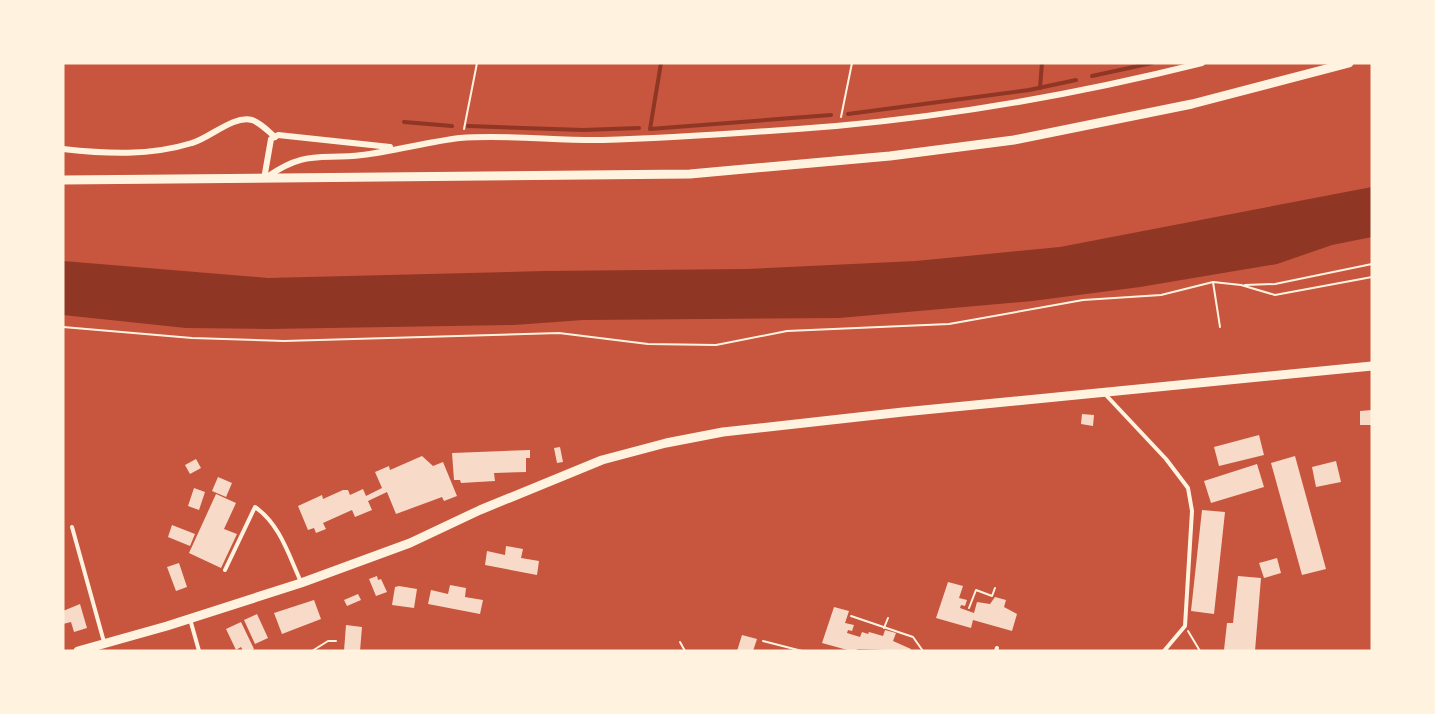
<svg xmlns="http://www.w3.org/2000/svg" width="1435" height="714" font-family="'Fira Sans Condensed',sans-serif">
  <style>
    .water { fill: #8f3625 }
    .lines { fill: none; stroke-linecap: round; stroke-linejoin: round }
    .stream { stroke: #8f3625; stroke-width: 4 }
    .building { fill: #f7dbc8 }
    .path { stroke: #fff3e0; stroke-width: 2 }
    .service { stroke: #fff3e0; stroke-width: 4 }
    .minor { stroke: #fff3e0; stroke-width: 6 }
    .secondary { stroke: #fff3e0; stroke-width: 9 }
  </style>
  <rect width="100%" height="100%" fill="#c8553d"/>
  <polygon class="water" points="1372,187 1372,237 1332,245 1277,264 1140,287 1032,301 839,318 583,320 514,325 267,329 186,328 63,315 63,261 268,278 545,271 747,269 916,261 1060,247"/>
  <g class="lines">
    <g class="stream">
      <polyline points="661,63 650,129 831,115"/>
      <polyline points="1092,76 1152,63"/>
      <polyline points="1040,88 1042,63"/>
      <polyline points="848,114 1029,90 1076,80"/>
      <polyline points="404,122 452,126"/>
      <polyline points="468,126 583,130 639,128"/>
    </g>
  </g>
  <g class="building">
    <polygon points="1372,410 1372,425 1360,425 1360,411"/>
    <polygon points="1082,414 1094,415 1093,426 1081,424"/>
    <polygon points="1259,435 1264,455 1219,466 1214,447"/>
    <polygon points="560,447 563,462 557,463 554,448"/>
    <polygon points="530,450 530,458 526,458 526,472 494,473 495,481 461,483 460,480 454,480 452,453"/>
    <polygon points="422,456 433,466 443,462 457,496 444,501 442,497 396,514 387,492 368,501 372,510 355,517 352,510 323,523 326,529 316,533 314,528 308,530 298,506 322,495 323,499 343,490 348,490 350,495 363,489 366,496 382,488 375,472 389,466 390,470"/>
    <polygon points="1295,456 1326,569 1302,575 1271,463"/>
    <polygon points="196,459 201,468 190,474 185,465"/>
    <polygon points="1336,461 1341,482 1316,487 1312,467"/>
    <polygon points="1257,464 1264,487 1211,503 1204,481"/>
    <polygon points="218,477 232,483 226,497 212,491"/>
    <polygon points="194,488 205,492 199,510 188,506"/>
    <polygon points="216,494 236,503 224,529 237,534 221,568 189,553"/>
    <polygon points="1202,510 1225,512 1214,614 1191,611"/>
    <polygon points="172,525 195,534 190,546 168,537"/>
    <polygon points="506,546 523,549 521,558 539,561 537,575 485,565 487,551 505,555"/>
    <polygon points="1277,558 1281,573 1264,578 1259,563"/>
    <polygon points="179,563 187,587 176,591 167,567"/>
    <polygon points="377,576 378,580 381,579 387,592 376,596 369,579"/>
    <polygon points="1238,576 1261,578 1255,651 1224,650 1227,623 1233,623"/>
    <polygon points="948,582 963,586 959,598 967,600 965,606 961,605 960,608 974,613 977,602 990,604 995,597 1006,600 1004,607 1017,614 1012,631 973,620 971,628 936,618"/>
    <polygon points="450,585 466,588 465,597 483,600 480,614 428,604 431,590 448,594"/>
    <polygon points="399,586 417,589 414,608 392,605 395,587"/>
    <polygon points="358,594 361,600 347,606 344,600"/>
    <polygon points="314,600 321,619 282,634 274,613"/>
    <polygon points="80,604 87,628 74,632 71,622 63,624 63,611"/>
    <polygon points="834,607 849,611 845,623 854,625 852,631 848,630 847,633 860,637 862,632 868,634 869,632 883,636 885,630 896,633 893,641 911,649 910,651 859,649 851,651 822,643"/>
    <polygon points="257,614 268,638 255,644 244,620"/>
    <polygon points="241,622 254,649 250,651 243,651 241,647 236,650 226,629"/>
    <polygon points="346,625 362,627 360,651 344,651"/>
    <polygon points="742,635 757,639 753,651 737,651"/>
  </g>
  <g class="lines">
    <g class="path">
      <polyline points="841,117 852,63"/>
      <polyline points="464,129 477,63"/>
      <polyline points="1213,282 1220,327"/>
      <polyline points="1245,285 1275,284 1372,264"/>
      <polyline points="63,327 192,338 284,341 559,333 648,344 716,345 787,331 949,324 1083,300 1161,295 1213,282 1241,285 1275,295 1372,277"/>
      <polyline points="969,608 976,590 992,596 995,588"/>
      <polyline points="851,616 913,637 923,651"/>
      <polyline points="884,628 888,618"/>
      <polyline points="1188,631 1200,651"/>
      <polyline points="763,641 802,651"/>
      <polyline points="680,642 685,651"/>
      <polyline points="312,651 328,641 336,641"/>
    </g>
    <g class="service">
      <polyline points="1104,393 1166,459 1188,488 1192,511 1185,626 1164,651"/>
      <polyline points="72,527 104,642"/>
      <path d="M 225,570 L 255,507 C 280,524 289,556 301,582"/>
      <polyline points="190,619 199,651"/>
      <polyline points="996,651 997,648"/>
    </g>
    <g class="minor">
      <path d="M 63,149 C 107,154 150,156 192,143 C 210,138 233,115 252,120 C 261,123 269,132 275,137"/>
      <path d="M 267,177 C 305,150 319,160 362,155 C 395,151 427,142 460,138 C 507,134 556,141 603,140 C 681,138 759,132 836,126 C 959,115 1082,93 1202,63"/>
      <polyline points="264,179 271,139 278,135 390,147"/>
    </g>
    <g class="secondary">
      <polyline points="63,180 690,174 890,156 1014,140 1192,104 1349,63"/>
      <polyline points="78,651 167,626 301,583 410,543 480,510 602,460 666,443 723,432 903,412 1372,366"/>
    </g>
  </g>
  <rect width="1435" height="714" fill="none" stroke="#fff3e0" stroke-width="129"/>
</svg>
